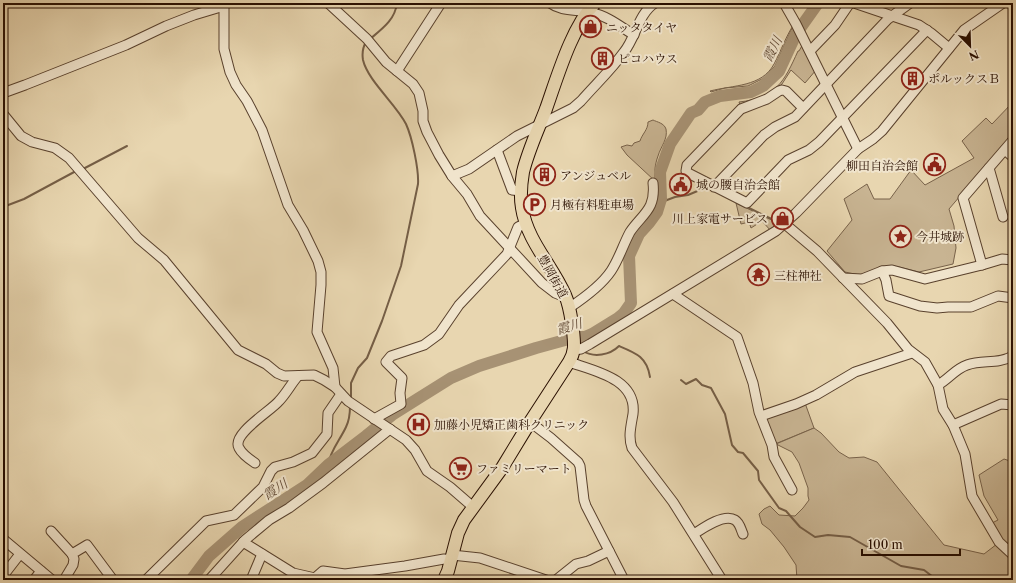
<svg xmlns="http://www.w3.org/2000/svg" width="1016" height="583" font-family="'Libre Caslon Text','Noto Serif JP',serif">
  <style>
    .green { fill: #c8b492; stroke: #78624a }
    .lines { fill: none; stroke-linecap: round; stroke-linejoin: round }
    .stream { stroke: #755e46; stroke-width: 2 }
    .river { stroke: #a79274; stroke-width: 12 }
    .minor-casing { stroke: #59412d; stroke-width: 11 }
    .major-casing { stroke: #290f01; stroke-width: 14 }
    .minor { stroke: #f0e4cc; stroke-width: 9 }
    .major { stroke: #e8d6b0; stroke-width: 12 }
    .labels { text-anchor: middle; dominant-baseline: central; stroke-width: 4; stroke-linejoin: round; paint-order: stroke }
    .poi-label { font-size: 12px; fill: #290f01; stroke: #f0e4cc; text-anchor: start }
    .street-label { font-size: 12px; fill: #290f01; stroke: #f0e4cc }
    .water-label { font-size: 13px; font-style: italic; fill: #624a35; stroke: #f0e4cc }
  </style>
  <rect width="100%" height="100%" fill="#e8d6b0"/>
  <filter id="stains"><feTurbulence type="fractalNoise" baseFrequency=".005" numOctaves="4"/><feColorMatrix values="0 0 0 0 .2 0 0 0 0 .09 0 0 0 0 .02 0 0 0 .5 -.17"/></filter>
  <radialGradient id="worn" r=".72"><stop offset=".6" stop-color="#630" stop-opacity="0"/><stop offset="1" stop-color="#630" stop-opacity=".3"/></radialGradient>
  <g class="green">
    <path d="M 794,24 L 775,66 L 764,78 L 748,86 L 725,88 L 711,92 L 710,91 C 733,85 762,87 774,64 C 782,49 785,38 794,24 Z"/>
    <path d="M 803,44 L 816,70 L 805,83 L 791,70 L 782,84 L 771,94 L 740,105 L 739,102 C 776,98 784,82 798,51 L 799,51 Z"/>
    <polygon points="1013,102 1013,134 949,209 954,226 956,248 953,264 919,272 899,267 883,267 859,275 845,272 827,251 852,220 844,199 867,184 874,199 890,199 911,170 925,185 974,158 962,141 986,118 992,124"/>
    <path d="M 653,120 C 657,122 664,123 666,129 C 668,139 661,146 658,156 C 655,164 654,173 655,181 L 627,155 L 621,147 L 627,145 L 632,146 L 634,143 L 640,141 C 642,134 648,130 648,122 Z"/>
    <polygon points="736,203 780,224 771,231 762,221 751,228 749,222 741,224"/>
    <polygon points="805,403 814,428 775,444 766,417"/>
    <polygon points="814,428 821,433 839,452 849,458 864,457 877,462 944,545 984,554 997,544 986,526 998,520 984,496 979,475 1004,459 1013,462 1013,580 797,580 796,565 784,547 770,530 762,524 759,514 764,509 770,506 779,515 795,516 803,508 809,500 808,496 808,488 799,463 792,452 776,444"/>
  </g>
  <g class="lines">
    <g class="stream">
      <path d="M 370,39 C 382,29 395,20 397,3"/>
      <polyline points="83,169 127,146"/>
      <polyline points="659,203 675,197 688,195 707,187"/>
      <polyline points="3,207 24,199 76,171"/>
      <polyline points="747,207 780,223"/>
      <path d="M 583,351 C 594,358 610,355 619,346 C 636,353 647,357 650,377"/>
      <polyline points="681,380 686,384 696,379 702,385 711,388 725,414 732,445 738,452 743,453 758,471 759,480 779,508 786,511 800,527 815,537 828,535 850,537 901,566 924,570 937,580"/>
      <path d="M 351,399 L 351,383 L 358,368 L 367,358 L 382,321 L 401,266 L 418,184 C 419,170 412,137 406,124 C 396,104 368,81 363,60 C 362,54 363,47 366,42"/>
      <path d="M 328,465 C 330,451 340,440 346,427 C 349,421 350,413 350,406"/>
    </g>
    <polyline class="river" points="191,580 209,556 242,527 307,485 328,465 366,436 392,415 419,398 451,378 479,366 536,348 576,337 585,337 592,334 618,318 624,313 631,303 629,256 639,234 649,223 657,212 661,199 660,172 670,144 691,113 698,110 705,102 720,96 751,92 763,86 779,71 796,34 818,3"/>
    <defs>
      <g id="minor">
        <polyline points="224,3 224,49 230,72 236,85 247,101 262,130 288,205 303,230 318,261 321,272 321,285 317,332 333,368 335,387"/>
        <polyline points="328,3 367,39 386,62 413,84 419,93 423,111 423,121 427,132 439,155 452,176 467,194 480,216 542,283 555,293 560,295 565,295"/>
        <path d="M 550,3 C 562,12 578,9 592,13 C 608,16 621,27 634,35"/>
        <polyline points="784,3 796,24 858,149"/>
        <polyline points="854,3 919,25 931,33 949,48"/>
        <polyline points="810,51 835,25 850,3"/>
        <polyline points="397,71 441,3"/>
        <polyline points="3,93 25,85 126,45 166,26 194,15 224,6"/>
        <polyline points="803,108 786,91 782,90 779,91 767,99 741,109 687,165 686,171 688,173 747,203 788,160 809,150 819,142 927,30"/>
        <polyline points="3,114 21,136 32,142 55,148 69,158 138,238 164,260 238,350 266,364 277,373 284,376 314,375 324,380 335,387 348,401 406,440 415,450 427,471 450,487 473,507"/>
        <polyline points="497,150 512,190 521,191"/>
        <polyline points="1005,150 1013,157"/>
        <polyline points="989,168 1003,217"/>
        <path d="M 452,176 L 469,169 L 517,136 L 573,108 L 581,101 C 595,85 611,70 624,52 C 636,37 638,14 655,3"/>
        <polyline points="714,187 764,135 775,127 795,117 888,19 910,3"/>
        <polyline points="785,224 817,251 887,323 908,349 925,362 938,385 943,409 953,425 965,454 972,496 999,542 1013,555"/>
        <polyline points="982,265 963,198 1013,140"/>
        <polyline points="882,271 886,280 889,296 920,306 937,308 948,307 971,307 998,296 1013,298"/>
        <polyline points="843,278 862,279 882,271 892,270 925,279 982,265 1002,259 1013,260"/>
        <polyline points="673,294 737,337 753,383 759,412 772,445 774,457 792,490"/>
        <path d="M 569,308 C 584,298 601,286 611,271 C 619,259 623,245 630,232 C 642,214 656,210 653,183"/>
        <polyline points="574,350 581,349 590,344 776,231 796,213 858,149 873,139 882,131 964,30 1003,3"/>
        <path d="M 569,362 C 595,371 637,379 633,414 C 631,426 628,437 632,448 L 673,502 L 722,580"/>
        <path d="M 938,385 C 949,379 955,369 967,365 C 983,359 996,365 1013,356"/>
        <polyline points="761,416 796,404 816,395 855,372 912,353"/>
        <polyline points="374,419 401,404 400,393 402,378 386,362 391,356 424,345 439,334 459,305 507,254 518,227 526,223"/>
        <polyline points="530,422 551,438 578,462 580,466 584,500 586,506 624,580"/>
        <polyline points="953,425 1001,404 1013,405"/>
        <path d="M 255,463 C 249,459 242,454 239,448 C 231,434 271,411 279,401 C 286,394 291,384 298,376"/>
        <polyline points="51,531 72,554"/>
        <path d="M 694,534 C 703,528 724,513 735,520 C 740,523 741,530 743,534"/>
        <polyline points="3,539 52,580"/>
        <polyline points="243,542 293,573 315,578 323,571 345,574 405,566 444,559 451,560"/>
        <polyline points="452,555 480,558 546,580"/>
        <polyline points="3,576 20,554"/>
        <polyline points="34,580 41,571"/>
        <polyline points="64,580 73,565 74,559 72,554 87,545 113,580"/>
        <polyline points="146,580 206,521 234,515 263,487 271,471 275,467 293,462 312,453 327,434 328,413 341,394"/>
        <polyline points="209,580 245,540 269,520 289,508 323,483 390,429"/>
        <polyline points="251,580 262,554"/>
        <polyline points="556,580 576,564 588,561 609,551"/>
      </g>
      <path id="major" d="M 444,580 L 448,571 L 458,533 L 464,520 L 502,468 L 530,422 L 569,362 C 576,351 574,342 573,330 C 571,318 570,306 565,295 C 552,265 527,241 522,208 C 520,197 521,184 523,172 C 528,151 538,130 546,109 C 557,78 572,26 595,3"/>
    </defs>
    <use href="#minor" class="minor-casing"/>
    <use href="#major" class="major-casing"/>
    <use href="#minor" class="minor"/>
    <use href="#major" class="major"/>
  </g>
  <defs>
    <symbol id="shop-ring" viewBox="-11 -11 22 22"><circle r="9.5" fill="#f0e4cc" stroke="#8f2418" stroke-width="1.5"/><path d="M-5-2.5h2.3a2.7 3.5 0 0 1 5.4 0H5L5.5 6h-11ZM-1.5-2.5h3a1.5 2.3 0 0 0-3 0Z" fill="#8f2418"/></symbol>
    <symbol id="building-ring" viewBox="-11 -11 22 22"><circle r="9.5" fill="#f0e4cc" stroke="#8f2418" stroke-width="1.5"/><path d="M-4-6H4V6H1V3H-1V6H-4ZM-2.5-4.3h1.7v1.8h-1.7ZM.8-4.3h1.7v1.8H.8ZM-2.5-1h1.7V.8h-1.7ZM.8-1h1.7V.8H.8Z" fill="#8f2418"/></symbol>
    <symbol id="civic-ring" viewBox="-11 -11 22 22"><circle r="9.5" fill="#f0e4cc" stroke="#8f2418" stroke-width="1.5"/><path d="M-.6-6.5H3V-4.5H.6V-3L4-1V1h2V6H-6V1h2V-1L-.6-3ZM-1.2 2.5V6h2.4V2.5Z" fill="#8f2418"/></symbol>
    <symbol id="parking-ring" viewBox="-11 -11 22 22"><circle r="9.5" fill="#f0e4cc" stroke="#8f2418" stroke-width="1.5"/><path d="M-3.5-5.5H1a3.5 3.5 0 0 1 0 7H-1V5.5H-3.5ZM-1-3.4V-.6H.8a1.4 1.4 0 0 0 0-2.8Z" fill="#8f2418"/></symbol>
    <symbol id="sight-ring" viewBox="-11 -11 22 22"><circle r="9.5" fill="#f0e4cc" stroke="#8f2418" stroke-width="1.5"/><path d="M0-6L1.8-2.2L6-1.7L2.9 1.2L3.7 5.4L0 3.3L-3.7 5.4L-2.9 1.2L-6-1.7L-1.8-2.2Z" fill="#8f2418"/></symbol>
    <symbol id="temple-ring" viewBox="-11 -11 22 22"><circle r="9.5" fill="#f0e4cc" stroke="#8f2418" stroke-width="1.5"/><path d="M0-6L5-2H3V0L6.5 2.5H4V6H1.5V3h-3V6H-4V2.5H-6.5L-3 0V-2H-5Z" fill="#8f2418"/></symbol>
    <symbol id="hospital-ring" viewBox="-11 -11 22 22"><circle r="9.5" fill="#f0e4cc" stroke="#8f2418" stroke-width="1.5"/><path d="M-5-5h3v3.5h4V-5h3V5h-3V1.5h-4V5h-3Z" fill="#8f2418"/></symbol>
    <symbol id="supermarket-ring" viewBox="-11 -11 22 22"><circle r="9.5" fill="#f0e4cc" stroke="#8f2418" stroke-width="1.5"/><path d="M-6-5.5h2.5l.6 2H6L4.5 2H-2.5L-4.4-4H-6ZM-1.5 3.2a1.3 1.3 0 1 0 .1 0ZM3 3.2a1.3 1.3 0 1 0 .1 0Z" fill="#8f2418"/></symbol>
  </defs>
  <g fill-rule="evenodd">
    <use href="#shop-ring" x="578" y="14" width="25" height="25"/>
    <use href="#building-ring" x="590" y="46" width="25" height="25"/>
    <use href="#building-ring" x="900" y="66" width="25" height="25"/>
    <use href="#civic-ring" x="922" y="152" width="25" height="25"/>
    <use href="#building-ring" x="532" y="162" width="25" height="25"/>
    <use href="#civic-ring" x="668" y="172" width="25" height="25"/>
    <use href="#parking-ring" x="522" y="192" width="25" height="25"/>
    <use href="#shop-ring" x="770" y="206" width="25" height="25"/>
    <use href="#sight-ring" x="888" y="224" width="25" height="25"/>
    <use href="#temple-ring" x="746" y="262" width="25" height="25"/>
    <use href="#hospital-ring" x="406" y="412" width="25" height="25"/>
    <use href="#supermarket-ring" x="448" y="456" width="25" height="25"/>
  </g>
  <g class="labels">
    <g class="poi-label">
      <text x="606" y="27">ニッタタイヤ</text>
      <text x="618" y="58">ピコハウス</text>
      <text x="928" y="78">ポルックスＢ</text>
      <text x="918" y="165" text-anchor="end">柳田自治会館</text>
      <text x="560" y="175">アンジュベル</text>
      <text x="696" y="184">城の腰自治会館</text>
      <text x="550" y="204">月極有料駐車場</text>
      <text x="768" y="218" text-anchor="end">川上家電サービス</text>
      <text x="916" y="236">今井城跡</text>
      <text x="774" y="275">三柱神社</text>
      <text x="434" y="424">加藤小児矯正歯科クリニック</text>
      <text x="476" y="468">ファミリーマート</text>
    </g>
    <g class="street-label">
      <text transform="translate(553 276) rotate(61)">豊岡街道</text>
    </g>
    <g class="water-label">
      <text transform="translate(772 49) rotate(-63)">霞川</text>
      <text transform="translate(569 326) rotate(-16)">霞川</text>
      <text transform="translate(275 489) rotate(-33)">霞川</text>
    </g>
  </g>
  <rect width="1016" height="583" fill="none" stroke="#e8d6b0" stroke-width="16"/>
  <rect x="4" y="4" width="1008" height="575" fill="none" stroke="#290f01" stroke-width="2"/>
  <rect x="8" y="8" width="1000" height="567" fill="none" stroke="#290f01"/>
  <g transform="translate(970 46) rotate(157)" stroke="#f0e4cc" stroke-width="3" paint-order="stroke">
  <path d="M0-3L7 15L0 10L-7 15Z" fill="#290f01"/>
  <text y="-6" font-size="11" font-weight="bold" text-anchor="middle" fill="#290f01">N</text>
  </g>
  <path d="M862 549v6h98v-6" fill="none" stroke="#290f01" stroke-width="2"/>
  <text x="868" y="549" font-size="12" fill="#290f01" stroke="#f0e4cc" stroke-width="3" paint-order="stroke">100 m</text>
  <rect width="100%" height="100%" filter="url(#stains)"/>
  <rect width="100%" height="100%" fill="url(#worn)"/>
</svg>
